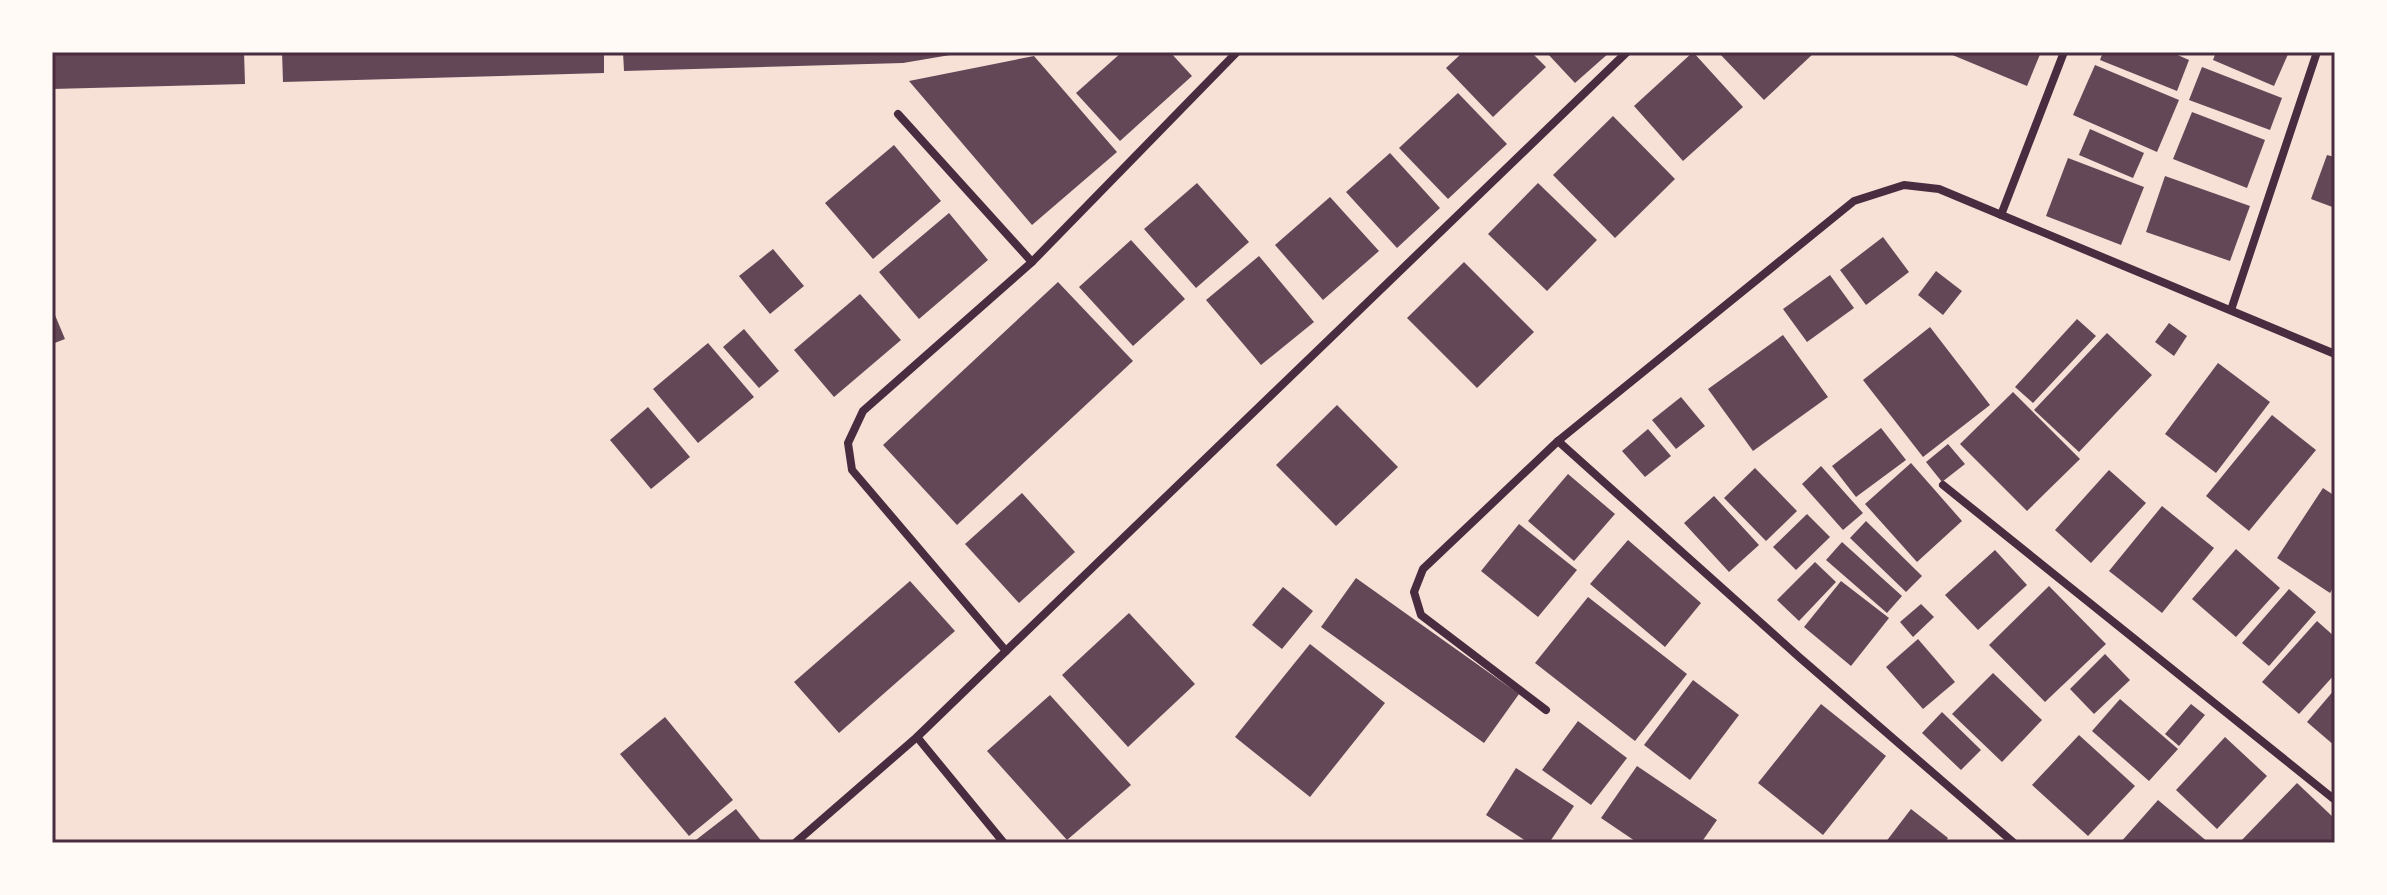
<svg xmlns="http://www.w3.org/2000/svg" width="2387" height="895" font-family="'Roboto Condensed',sans-serif">
  <style>
    .building { fill: #644757 }
    .lines { fill: none; stroke-linecap: round; stroke-linejoin: round }
    .minor { stroke: #4a2c40; stroke-width: 8 }
    .neatline { fill: none; stroke: #4a2c40; stroke-width: 3 }
  </style>
  <rect width="100%" height="100%" fill="#f7e1d7"/>
  <g class="building">
    <polygon points="52,52 244,52 245,84 52,89"/>
    <polygon points="282,52 604,52 604,73 283,82"/>
    <polygon points="623,52 956,52 956,54 903,63 624,71"/>
    <polygon points="1122,52 1170,52 1192,76 1120,141 1076,93"/>
    <polygon points="1463,52 1531,52 1546,67 1493,117 1446,68"/>
    <polygon points="1546,52 1610,52 1575,83"/>
    <polygon points="1693,52 1743,107 1683,161 1634,106"/>
    <polygon points="1718,52 1815,52 1764,100"/>
    <polygon points="1951,52 2041,52 2027,86 1950,54"/>
    <polygon points="2103,52 2171,52 2189,60 2177,91 2100,60"/>
    <polygon points="2216,52 2289,52 2274,86 2213,60"/>
    <polygon points="1034,56 1117,152 1032,225 909,81"/>
    <polygon points="2095,65 2179,100 2157,152 2073,115"/>
    <polygon points="2202,67 2282,98 2270,130 2189,100"/>
    <polygon points="1458,93 1507,144 1448,199 1399,148"/>
    <polygon points="2192,112 2265,140 2247,188 2173,159"/>
    <polygon points="1613,116 1675,179 1615,238 1553,175"/>
    <polygon points="2090,129 2144,153 2133,178 2079,155"/>
    <polygon points="894,145 941,201 873,259 825,203"/>
    <polygon points="1390,153 1440,208 1397,248 1346,192"/>
    <polygon points="2327,155 2335,157 2335,208 2311,199"/>
    <polygon points="2068,158 2144,187 2121,245 2046,216"/>
    <polygon points="2165,176 2250,206 2230,261 2146,232"/>
    <polygon points="1197,183 1249,242 1196,288 1144,229"/>
    <polygon points="1538,183 1597,240 1547,291 1488,234"/>
    <polygon points="1330,197 1379,251 1323,300 1275,245"/>
    <polygon points="949,213 988,260 919,319 879,272"/>
    <polygon points="1883,237 1909,272 1866,305 1840,270"/>
    <polygon points="1131,240 1185,299 1133,346 1079,287"/>
    <polygon points="773,249 804,286 770,314 739,276"/>
    <polygon points="1259,256 1314,322 1261,365 1206,300"/>
    <polygon points="1464,262 1534,332 1477,388 1407,318"/>
    <polygon points="1936,271 1962,291 1943,315 1918,295"/>
    <polygon points="1830,275 1854,308 1807,342 1783,309"/>
    <polygon points="1058,282 1133,361 957,525 883,445"/>
    <polygon points="860,294 901,340 834,397 794,350"/>
    <polygon points="52,308 65,339 52,344"/>
    <polygon points="2077,319 2096,336 2033,403 2015,387"/>
    <polygon points="2169,323 2187,336 2174,356 2155,342"/>
    <polygon points="1930,327 1990,405 1923,457 1863,380"/>
    <polygon points="744,329 779,371 759,388 723,347"/>
    <polygon points="2107,333 2152,375 2079,452 2034,410"/>
    <polygon points="1783,335 1828,397 1753,451 1708,389"/>
    <polygon points="708,343 754,397 698,443 653,389"/>
    <polygon points="2218,363 2270,402 2216,473 2165,434"/>
    <polygon points="2013,392 2080,459 2027,511 1960,444"/>
    <polygon points="1681,397 1705,426 1676,449 1652,420"/>
    <polygon points="1337,405 1398,467 1336,526 1276,465"/>
    <polygon points="648,407 690,457 651,489 610,440"/>
    <polygon points="2272,415 2316,450 2249,531 2206,496"/>
    <polygon points="1881,428 1906,460 1856,497 1832,466"/>
    <polygon points="1648,429 1671,456 1645,477 1622,451"/>
    <polygon points="1948,444 1965,464 1942,482 1926,462"/>
    <polygon points="1911,463 1962,521 1917,562 1865,504"/>
    <polygon points="1821,466 1863,513 1843,530 1802,484"/>
    <polygon points="1755,468 1797,511 1766,541 1724,498"/>
    <polygon points="2109,470 2146,503 2091,563 2055,530"/>
    <polygon points="1568,474 1615,514 1574,561 1528,521"/>
    <polygon points="2323,488 2335,496 2335,585 2330,593 2277,558"/>
    <polygon points="1022,493 1075,552 1019,603 965,544"/>
    <polygon points="1714,496 1759,545 1729,572 1684,523"/>
    <polygon points="2162,506 2214,548 2162,613 2109,571"/>
    <polygon points="1807,514 1830,537 1796,570 1773,547"/>
    <polygon points="1866,521 1922,576 1906,592 1850,538"/>
    <polygon points="1519,524 1577,570 1538,617 1481,571"/>
    <polygon points="1628,540 1701,603 1665,647 1590,584"/>
    <polygon points="1842,542 1902,596 1887,613 1826,560"/>
    <polygon points="2236,549 2280,588 2236,637 2192,599"/>
    <polygon points="1995,550 2027,585 1978,630 1945,595"/>
    <polygon points="1815,562 1836,582 1799,621 1777,600"/>
    <polygon points="1356,578 1519,694 1484,743 1321,627"/>
    <polygon points="910,581 955,631 839,733 794,682"/>
    <polygon points="1841,581 1889,618 1851,666 1804,627"/>
    <polygon points="2049,586 2106,644 2045,702 1989,645"/>
    <polygon points="1283,587 1313,611 1282,649 1252,625"/>
    <polygon points="2289,589 2316,612 2269,666 2242,643"/>
    <polygon points="1588,597 1687,674 1635,741 1535,663"/>
    <polygon points="1921,604 1934,617 1913,637 1900,622"/>
    <polygon points="1129,613 1195,684 1128,747 1062,675"/>
    <polygon points="2317,621 2335,637 2335,674 2299,714 2262,682"/>
    <polygon points="1918,639 1955,682 1923,709 1886,667"/>
    <polygon points="1310,644 1385,703 1310,797 1235,737"/>
    <polygon points="2105,654 2130,680 2094,714 2070,689"/>
    <polygon points="1993,673 2042,720 2002,762 1952,714"/>
    <polygon points="1693,680 1739,715 1690,780 1644,745"/>
    <polygon points="2335,689 2335,746 2307,722"/>
    <polygon points="1050,695 1131,785 1067,840 987,751"/>
    <polygon points="2120,699 2178,749 2149,781 2092,731"/>
    <polygon points="1821,704 1886,756 1823,835 1758,783"/>
    <polygon points="2191,704 2205,715 2179,746 2165,734"/>
    <polygon points="1942,712 1981,750 1961,770 1922,733"/>
    <polygon points="665,717 733,800 689,836 620,754"/>
    <polygon points="1578,721 1627,758 1591,805 1542,770"/>
    <polygon points="2079,735 2135,786 2088,836 2032,785"/>
    <polygon points="2225,737 2267,776 2217,829 2176,790"/>
    <polygon points="1637,766 1717,820 1701,843 1638,843 1601,818"/>
    <polygon points="1516,768 1574,806 1549,843 1529,843 1486,815"/>
    <polygon points="2297,783 2335,819 2335,843 2239,843"/>
    <polygon points="2158,800 2209,843 2120,843"/>
    <polygon points="736,809 763,843 692,843"/>
    <polygon points="1911,809 1948,838 1945,843 1885,843"/>
  </g>
  <g class="lines">
    <g class="minor">
      <polyline points="898,114 1032,262"/>
      <polyline points="2001,215 2064,52"/>
      <polyline points="2231,310 2317,52"/>
      <polyline points="1558,441 1799,657 2014,843"/>
      <polyline points="1943,485 2335,800"/>
      <polyline points="1006,651 1627,52"/>
      <polyline points="1546,710 1421,615 1414,592 1423,569 1558,441 1854,201 1904,185 1939,189 2335,354"/>
      <polyline points="917,737 1004,843"/>
      <polyline points="795,843 917,737 1006,651 852,470 848,443 863,411 1032,262 1237,52"/>
    </g>
  </g>
  <rect width="2387" height="895" fill="none" stroke="#fffaf5" stroke-width="108"/>
  <rect x="54" y="54" width="2279" height="787" class="neatline"/>
</svg>
